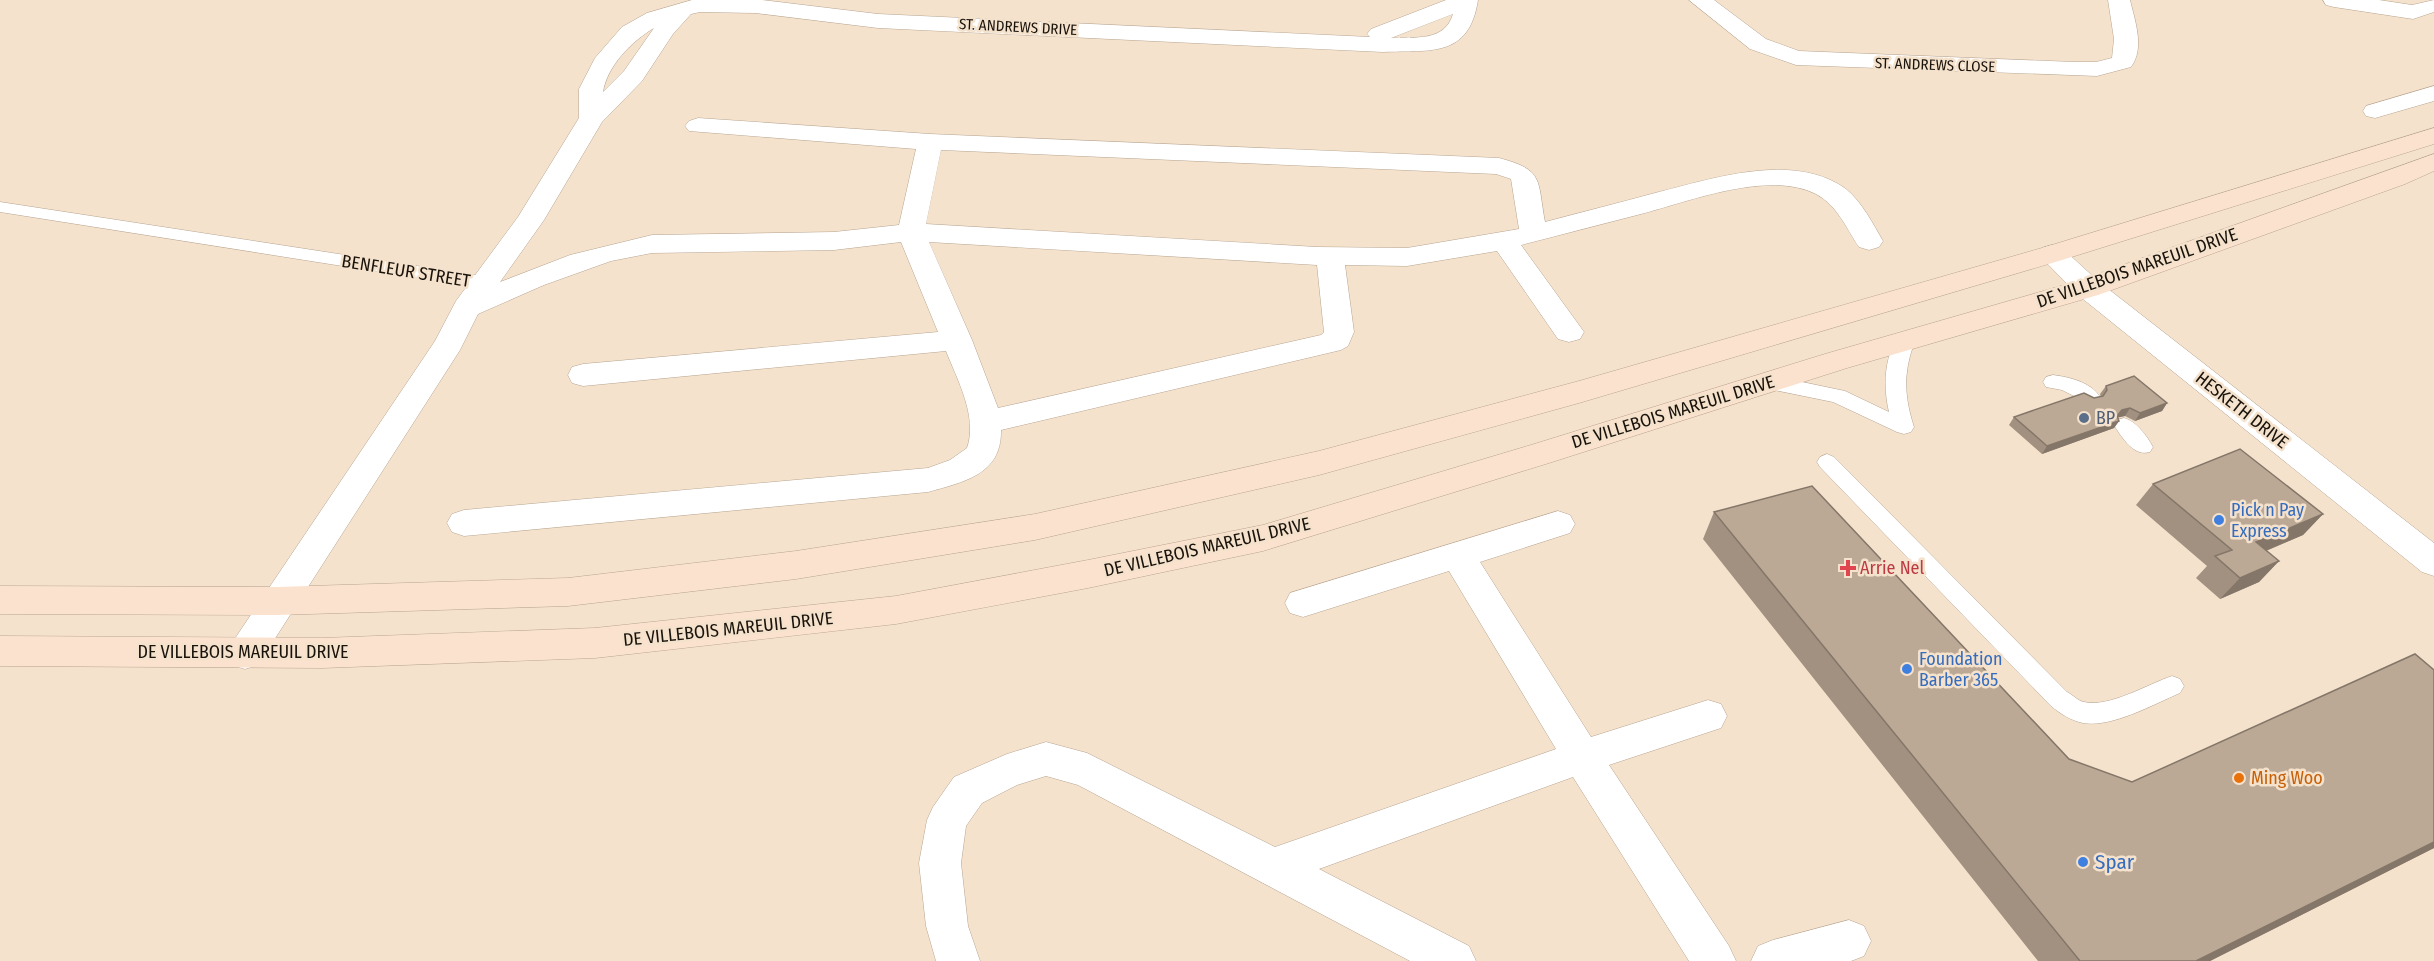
<svg xmlns="http://www.w3.org/2000/svg" width="2434" height="961" font-family="'Fira Sans Condensed',sans-serif">
  <style>
    .lines { fill: none; stroke-linecap: round; stroke-linejoin: round }
    .service-casing { stroke: #b7a591; stroke-width: 1 }
    .minor-casing { stroke: #b7a591; stroke-width: 1 }
    .secondary-casing { stroke: #b7a591; stroke-width: 1 }
    .service { fill: #fff; fill-rule: evenodd }
    .minor { fill: #fff; fill-rule: evenodd }
    .secondary { fill: #fbe2ce; fill-rule: evenodd }
    .wall { fill: #a29180 }
    .shaded-wall { fill: #847668 }
    .building { fill: #bca995; stroke: #847668; stroke-width: 1.5 }
    .service-dot { fill: #5c6f8a; stroke: #f5e2cd; stroke-width: 2 }
    .shop-dot { fill: #3f7fe0; stroke: #f5e2cd; stroke-width: 2 }
    .health-dot { fill: #e0444e; stroke: #f5e2cd; stroke-width: 2 }
    .food-dot { fill: #e8710a; stroke: #f5e2cd; stroke-width: 2 }
    .labels { text-anchor: middle; dominant-baseline: central; stroke-width: 5; stroke-linejoin: round; paint-order: stroke }
    .far-street-label { font-size: 15px; fill: #19130b; stroke: #f5e2cd }
    .street-label { font-size: 18px; fill: #19130b; stroke: #f5e2cd }
    .service-label { font-size: 18px; fill: #4e5e75; stroke: #f5e2cd; text-anchor: start }
    .shop-label { font-size: 18px; fill: #366cbe; stroke: #f5e2cd; text-anchor: start }
    .health-label { font-size: 18px; fill: #be3a42; stroke: #f5e2cd; text-anchor: start }
    .food-label { font-size: 18px; fill: #c56008; stroke: #f5e2cd; text-anchor: start }
    .near-shop-label { font-size: 21px; fill: #366cbe; stroke: #f5e2cd; text-anchor: start }
  </style>
  <rect width="100%" height="100%" fill="#f5e2cd"/>
  <g class="lines">
    <defs>
      <g id="service">
        <polygon points="0,202 482,276 488,278 491,282 488,286 482,288 0,212"/>
        <path d="M 1905,335 L 1912,336 L 1915,341 C 1903,372 1904,396 1914,427 L 1911,432 L 1904,434 L 1897,432 L 1833,402 L 1769,389 L 1762,387 L 1759,382 L 1762,377 L 1769,375 L 1845,391 L 1889,412 C 1883,386 1884,359 1898,336 Z"/>
        <path d="M 2053,375 C 2069,377 2091,382 2100,397 L 2097,402 L 2090,404 L 2062,390 L 2046,387 L 2043,382 L 2046,377 Z"/>
        <path d="M 2124,418 C 2136,421 2147,436 2153,447 L 2150,452 C 2134,457 2122,438 2114,425 L 2117,420 Z"/>
        <path d="M 1827,454 L 1834,457 L 2067,692 C 2073,695 2078,701 2084,702 C 2109,708 2148,684 2172,676 L 2180,679 L 2184,686 L 2180,693 C 2154,704 2112,728 2083,723 C 2070,720 2061,714 2051,706 L 1820,467 L 1817,462 L 1820,457 Z"/>
      </g>
      <g id="minor">
        <path d="M 692,0 L 762,0 L 878,14 L 1370,37 L 1367,34 L 1371,29 L 1446,0 L 1478,0 C 1469,58 1431,50 1383,52 L 878,28 L 755,13 L 700,12 L 691,14 L 673,34 L 642,81 L 602,122 L 544,220 L 500,282 L 570,255 L 652,235 L 834,232 L 899,225 L 916,149 L 689,131 L 685,126 L 689,121 L 698,118 L 930,134 L 1499,158 C 1545,170 1537,180 1545,222 C 1582,212 1619,203 1655,193 C 1712,179 1793,151 1846,189 C 1862,202 1873,224 1883,241 L 1879,247 L 1869,250 L 1859,247 C 1846,228 1838,206 1816,194 C 1769,170 1690,201 1641,214 C 1601,224 1561,235 1521,245 L 1584,332 L 1580,339 L 1569,342 L 1558,339 L 1497,251 L 1407,266 L 1345,265 L 1354,332 L 1348,346 L 1341,350 L 1001,430 C 1002,475 963,482 928,492 L 464,536 L 452,532 L 447,523 L 452,514 L 464,510 L 928,468 L 950,460 L 967,448 C 978,417 957,379 946,351 L 583,386 L 572,383 L 568,375 L 572,367 L 583,364 L 938,332 L 901,242 L 834,250 L 652,253 L 611,261 L 544,285 L 478,314 L 460,350 L 258,665 L 245,669 L 232,665 L 227,654 L 232,643 L 435,341 L 456,301 L 518,217 L 579,118 L 579,89 L 595,58 L 622,27 L 647,13 ZM 1453,14 C 1445,42 1415,37 1391,38 ZM 654,28 L 624,71 L 603,92 C 607,66 632,41 654,28 ZM 941,150 L 1496,174 L 1511,179 L 1519,229 L 1407,248 L 1317,247 L 926,224 ZM 929,242 L 1317,265 L 1324,332 L 1321,335 L 998,408 L 972,340 Z"/>
        <path d="M 1689,0 L 1714,0 L 1766,39 L 1799,51 L 2074,62 L 2096,62 L 2112,58 L 2114,39 L 2108,0 L 2130,0 C 2135,21 2145,48 2131,67 L 2097,76 L 1796,65 L 1750,49 Z"/>
        <polygon points="2323,0 2379,0 2412,5 2434,0 2434,12 2413,19 2334,7 2326,5"/>
        <polygon points="2434,86 2434,101 2375,118 2366,116 2363,111 2366,106"/>
        <polygon points="2052,245 2062,248 2098,281 2434,543 2434,576 2422,572 2078,295 2038,254 2042,248"/>
        <polygon points="1558,511 1570,515 1575,524 1570,533 1480,562 1591,737 1708,700 1721,704 1727,716 1721,728 1609,765 1729,946 1736,961 1689,961 1573,777 1319,869 1469,946 1476,961 1410,961 1078,785 1046,776 1017,785 982,803 966,826 961,863 968,926 980,961 936,961 926,926 919,863 927,820 933,807 954,777 1007,754 1046,742 1087,753 1275,847 1556,749 1449,571 1303,617 1290,613 1285,603 1290,593"/>
        <polygon points="1849,920 1864,926 1871,941 1864,956 1851,961 1751,961 1758,946 1773,940"/>
      </g>
      <g id="secondary">
        <polygon points="2434,128 2434,144 2062,260 1579,403 1319,475 1035,540 796,579 568,606 277,615 0,614 0,586 277,587 568,578 796,551 1035,514 1319,451 1579,381 2042,248"/>
        <polygon points="2434,154 2434,171 2405,184 2098,295 1847,368 1549,463 1263,551 1088,588 896,624 595,658 322,668 0,666 0,636 322,638 595,628 896,596 1088,560 1263,525 1531,445 1825,354 2078,281"/>
      </g>
    </defs>
    <use href="#service" class="service-casing"/>
    <use href="#minor" class="minor-casing"/>
    <use href="#secondary" class="secondary-casing"/>
    <use href="#service" class="service"/>
    <use href="#minor" class="minor"/>
    <use href="#secondary" class="secondary"/>
  </g>
  <g class="wall">
    <polygon points="2106,386 2167,403 2162,411 2135,421 2125,416 2118,417 2119,421 2114,428 2042,454 2009,425 2014,417 2101,397 2100,394"/>
    <polygon points="2153,484 2323,514 2303,535 2266,551 2279,561 2259,582 2220,599 2196,578 2207,566 2136,505"/>
    <polygon points="1714,512 2069,759 2132,782 2434,670 2434,848 2210,961 2038,961 1703,539"/>
  </g>
  <g class="shaded-wall">
    <polygon points="2167,403 2162,411 2135,421 2140,413"/>
    <polygon points="2130,408 2125,416 2116,418 2122,410"/>
    <polygon points="2119,421 2114,428 2042,454 2047,446"/>
    <polygon points="2323,514 2303,535 2237,563 2256,542"/>
    <polygon points="2279,561 2259,582 2220,599 2240,578"/>
    <polygon points="2434,842 2434,848 2210,961 2196,961"/>
  </g>
  <g class="building">
    <polygon points="2134,376 2167,403 2140,413 2130,408 2122,410 2117,416 2119,421 2047,446 2014,417 2084,393 2094,398 2103,396 2107,390 2106,386"/>
    <polygon points="2240,449 2323,514 2256,542 2279,561 2240,578 2215,556 2232,550 2153,484"/>
    <polygon points="1812,486 2069,759 2132,782 2415,654 2434,670 2434,842 2196,961 2080,961 1714,512"/>
  </g>
  <circle class="service-dot" cx="2084" cy="418" r="6"/>
  <g class="shop-dot">
    <circle cx="2219" cy="520" r="6"/>
    <circle cx="1907" cy="669" r="6"/>
    <circle cx="2083" cy="862" r="6"/>
  </g>
  <path class="health-dot" d="M1845 559h6v6h6v6h-6v6h-6v-6h-6v-6h6z"/>
  <circle class="food-dot" cx="2239" cy="778" r="6"/>
  <g class="labels">
    <g class="far-street-label">
      <text transform="translate(1018 27) rotate(3)">ST. ANDREWS DRIVE</text>
      <text transform="translate(1935 65) rotate(2)">ST. ANDREWS CLOSE</text>
    </g>
    <g class="street-label">
      <text transform="translate(2137 268) rotate(-19)">DE VILLEBOIS MAREUIL DRIVE</text>
      <text transform="translate(406 271) rotate(9)">BENFLEUR STREET</text>
      <text transform="translate(2242 410) rotate(38)">HESKETH DRIVE</text>
      <text transform="translate(1673 412) rotate(-17)">DE VILLEBOIS MAREUIL DRIVE</text>
      <text transform="translate(1207 547) rotate(-13)">DE VILLEBOIS MAREUIL DRIVE</text>
      <text transform="translate(728 629) rotate(-6)">DE VILLEBOIS MAREUIL DRIVE</text>
      <text x="243" y="652">DE VILLEBOIS MAREUIL DRIVE</text>
    </g>
    <g class="service-label">
      <text x="2096" y="418">BP</text>
    </g>
    <g class="shop-label">
      <text x="2231" y="510">Pick n Pay<tspan x="2231" dy="21">Express</tspan></text>
      <text x="1919" y="659">Foundation<tspan x="1919" dy="21">Barber 365</tspan></text>
    </g>
    <g class="health-label">
      <text x="1860" y="568">Arrie Nel</text>
    </g>
    <g class="food-label">
      <text x="2251" y="778">Ming Woo</text>
    </g>
    <g class="near-shop-label">
      <text x="2095" y="862">Spar</text>
    </g>
  </g>
</svg>
